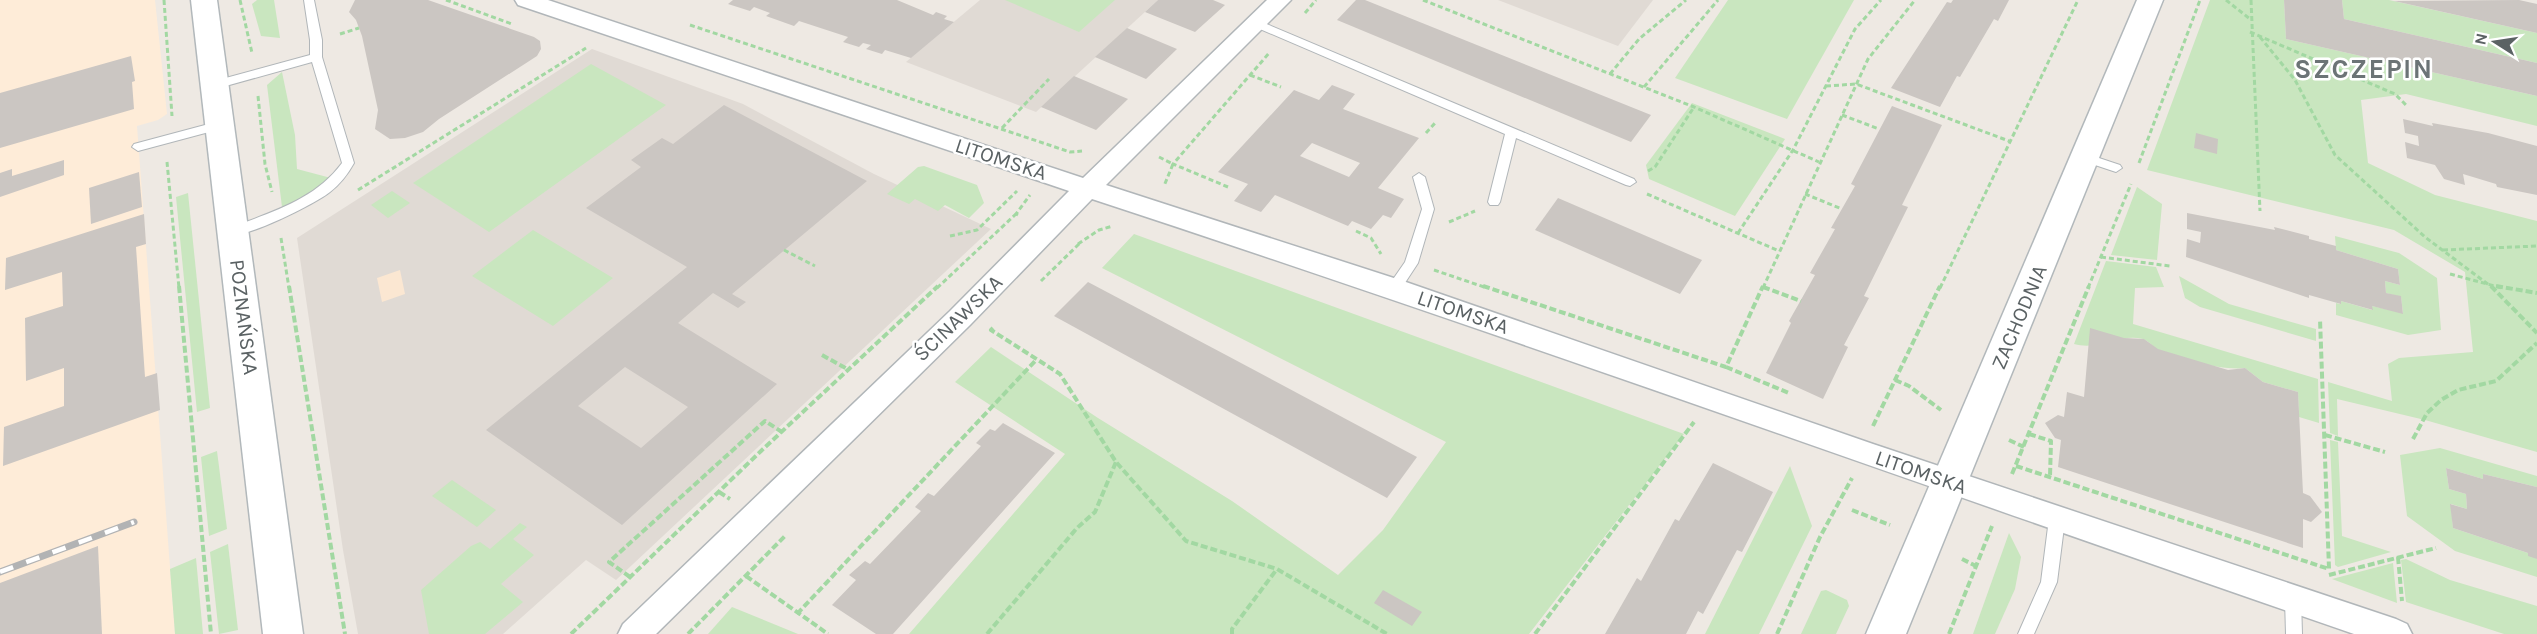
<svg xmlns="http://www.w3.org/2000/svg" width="2537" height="634" font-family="Karla,sans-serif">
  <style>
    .commercial { fill: #feecd8 }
    .education { fill: #e0dad4 }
    .green { fill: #c9e6bf }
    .sand { fill: #fbe7d2 }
    .building { fill: #cbc6c2; fill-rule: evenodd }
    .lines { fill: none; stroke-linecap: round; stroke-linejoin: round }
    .lane-casing { stroke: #b1b6b9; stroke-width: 2 }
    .street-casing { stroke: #b1b6b9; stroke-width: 3 }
    .secondary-casing { stroke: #b2b8bb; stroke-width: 3 }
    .path-far1 { stroke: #a2d8a2; stroke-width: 3; stroke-dasharray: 5 3; stroke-linecap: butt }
    .path { stroke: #a2d8a2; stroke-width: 4; stroke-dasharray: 7 3; stroke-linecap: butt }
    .lane { fill: #fff; fill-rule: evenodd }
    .street { fill: #fff; fill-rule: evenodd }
    .secondary { fill: #fff; fill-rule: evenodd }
    .rail-casing { stroke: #b2b3b4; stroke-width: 7 }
    .rail { stroke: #fff; stroke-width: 4.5; stroke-dasharray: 14; stroke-linecap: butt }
    .labels { text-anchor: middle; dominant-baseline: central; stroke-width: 5; stroke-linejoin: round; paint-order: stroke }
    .street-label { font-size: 21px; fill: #5b6264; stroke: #fff }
    .district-label { font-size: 27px; font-weight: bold; letter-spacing: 1.5px; fill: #6c7476; stroke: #fff }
  </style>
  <rect width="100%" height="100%" fill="#eee9e3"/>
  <polygon class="commercial" points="0,0 155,0 167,114 158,120 137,126 175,634 0,634"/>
  <g class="education">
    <polygon points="980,0 1158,0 1036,112 906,62"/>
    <polygon points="1498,0 1653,0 1618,46"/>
    <polygon points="592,49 743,104 874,174 991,229 616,580 586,560 503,634 358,634 343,550 297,238"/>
  </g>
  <g class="green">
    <polygon points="257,0 274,0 280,38 261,36 252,4"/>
    <polygon points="1005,0 1115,0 1079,32"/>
    <polygon points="1728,0 1854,0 1787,119 1675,78"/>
    <polygon points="2210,0 2284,0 2286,39 2537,96 2537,126 2406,94 2361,100 2368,163 2435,195 2537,221 2537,452 2425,420 2337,399 2338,436 2330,433 2328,382 2392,401 2388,364 2399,358 2473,352 2465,272 2394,230 2147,170"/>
    <polygon points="2342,0 2389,0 2537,33 2537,63 2344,19"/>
    <polygon points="591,64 666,105 489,232 413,183"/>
    <polygon points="282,72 295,135 297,169 331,178 297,201 282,207 267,85"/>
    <polygon points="1692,103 1785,139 1735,216 1649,179 1646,165"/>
    <polygon points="924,166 977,185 984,203 969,218 945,205 938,211 915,199 909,204 887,194 918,167"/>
    <polygon points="2137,187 2162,204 2157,260 2111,255"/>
    <polygon points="392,191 410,203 388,218 371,205"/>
    <polygon points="188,193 210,408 197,412 176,197"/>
    <polygon points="533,230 613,278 553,326 472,276"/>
    <polygon points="1134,234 1684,434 1529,634 909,634 1065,454 955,382 991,347 1098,418 1232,501 1338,575 1383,530 1446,442 1102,268"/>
    <polygon points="2335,236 2399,253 2437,278 2441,330 2408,335 2336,315 2336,303 2340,304 2341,301 2372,310 2372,306 2403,313 2401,297 2386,293 2385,281 2400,285 2398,269 2336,250"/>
    <path d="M 2106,261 L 2156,267 L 2164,287 L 2135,288 L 2133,324 L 2318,379 L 2319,423 L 2299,417 L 2298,392 L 2263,382 L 2245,368 C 2224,371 2178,359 2158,350 C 2153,347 2149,341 2143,339 C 2119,333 2100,351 2074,344 Z"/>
    <polygon points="2179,276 2229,304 2316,329 2316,341 2200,307 2185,298"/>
    <polygon points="2330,440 2338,442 2342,536 2391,552 2338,567 2335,565"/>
    <polygon points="2440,448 2537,476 2537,487 2483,474 2483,479 2446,468 2449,489 2466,494 2467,509 2451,504 2453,528 2528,553 2537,559 2537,577 2455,551 2407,516 2400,455"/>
    <polygon points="217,451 227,529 209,536 201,457"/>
    <polygon points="1790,466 1812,526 1759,634 1705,634"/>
    <polygon points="452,480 496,510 477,527 432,496"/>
    <polygon points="520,523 527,527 513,539 534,555 501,584 523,602 485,634 429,634 421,590 471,546 480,542 490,549"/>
    <polygon points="2009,533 2021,557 2015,589 1995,634 1973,634"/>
    <polygon points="228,544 238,630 219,634 210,552"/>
    <polygon points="196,558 203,634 175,634 170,569"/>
    <polygon points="2406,559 2450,580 2537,606 2537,634 2504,634 2406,602 2401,560"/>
    <polygon points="2393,563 2397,603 2332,579"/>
    <polygon points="1826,590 1847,600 1849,606 1836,634 1801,634 1821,591"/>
    <polygon points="732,607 798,634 708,634"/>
  </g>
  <polygon class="sand" points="400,270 405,294 382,302 377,278"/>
  <g class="building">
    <polygon points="355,0 428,0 534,37 540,41 541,49 537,56 439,119 423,132 405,138 390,139 375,129 378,110 362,36 356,20 349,12"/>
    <polygon points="733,0 897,0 933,15 936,12 947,16 944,19 954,22 911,58 885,50 882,54 866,49 871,45 863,43 859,47 843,42 848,37 799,21 794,26 766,16 770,13 754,7 750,11 728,4"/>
    <polygon points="1158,0 1213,0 1225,5 1195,32 1145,12"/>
    <polygon points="1356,0 1365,0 1651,115 1631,142 1337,20"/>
    <polygon points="1953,0 2009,0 1998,21 1994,19 1960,77 1957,76 1940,107 1891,88 1947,2 1951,3"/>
    <polygon points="2284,0 2342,0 2344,19 2537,63 2537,96 2286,39"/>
    <polygon points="2519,0 2537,4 2537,33 2394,1"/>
    <polygon points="1127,28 1177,49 1146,79 1095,57"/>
    <polygon points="131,56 135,81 132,82 134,109 0,148 0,93"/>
    <polygon points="1074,76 1128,99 1096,130 1041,107"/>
    <path d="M 1332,85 L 1355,94 L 1343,109 L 1419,138 L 1378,188 L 1404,199 L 1391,218 L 1383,215 L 1371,229 L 1352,221 L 1348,226 L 1275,195 L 1261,212 L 1234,201 L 1248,184 L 1218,172 L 1294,90 L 1319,100 ZM 1312,143 L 1360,163 L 1349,177 L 1300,156 Z"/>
    <path d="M 724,105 L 867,181 L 732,294 L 746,302 L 738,308 L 713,293 L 678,323 L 777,384 L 622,525 L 486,430 L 687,267 L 586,208 L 641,167 L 631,160 L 662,138 L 673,144 ZM 625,367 L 688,407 L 641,448 L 578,406 Z"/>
    <polygon points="1892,106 1942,125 1902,205 1908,207 1864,296 1869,298 1844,345 1848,347 1823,399 1766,373 1791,323 1789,321 1815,275 1810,273 1835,229 1831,228 1855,186 1851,184"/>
    <polygon points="2403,119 2433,126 2432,123 2488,133 2537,146 2537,195 2497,187 2496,184 2463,174 2465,185 2444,179 2435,165 2407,158 2405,142 2419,146 2418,136 2405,133"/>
    <polygon points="2196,133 2218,139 2217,154 2194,148"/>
    <polygon points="64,160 64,175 0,197 0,173 12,169 12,176"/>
    <polygon points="139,172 142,207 91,224 89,188"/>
    <polygon points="1558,198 1702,260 1680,294 1535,230"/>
    <polygon points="2187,213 2275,230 2274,227 2309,236 2309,239 2336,246 2336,250 2398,269 2400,285 2385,281 2386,293 2401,296 2403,314 2372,306 2373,310 2341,301 2341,304 2309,295 2309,298 2186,257 2187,239 2200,243 2201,232 2187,229"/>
    <polygon points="144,214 146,244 136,247 145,377 157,373 160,410 3,466 4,427 64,406 64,368 26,381 25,318 63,306 62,272 5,290 6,258"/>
    <polygon points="1088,282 1226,355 1417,457 1387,498 1054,316"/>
    <polygon points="2090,328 2124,338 2144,339 2158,349 2228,370 2245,368 2263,382 2298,392 2303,493 2310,496 2322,512 2311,522 2303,519 2303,548 2058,467 2061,440 2055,438 2045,423 2058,415 2064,417 2067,392 2084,397"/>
    <polygon points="1003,423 1055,453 893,634 876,634 832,605 856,580 849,575 865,561 870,564 921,511 915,507 928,493 934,496 981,446 976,443 990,429 995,431"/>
    <polygon points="1713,463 1773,492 1742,552 1737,550 1703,614 1698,611 1686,634 1605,634 1637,578 1641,581 1675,519 1679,521"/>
    <polygon points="2446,468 2483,479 2483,474 2537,487 2537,559 2528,556 2528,553 2453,528 2450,504 2467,509 2466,494 2449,489"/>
    <polygon points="98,546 102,634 0,634 0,583"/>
    <polygon points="1383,590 1422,612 1412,626 1374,603"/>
  </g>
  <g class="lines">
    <defs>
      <g id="lane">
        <path d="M 304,0 L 314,0 L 322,40 L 322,57 L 354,163 C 348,174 340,184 330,192 C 317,203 243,240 228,235 L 227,232 L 228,229 C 270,212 314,201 342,163 L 312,62 L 215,89 L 209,85 L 211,82 L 310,55 L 310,40 Z"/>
        <polygon points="1257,20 1634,179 1636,182 1630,186 1626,185 1516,138 1500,202 1498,205 1490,205 1488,202 1505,134 1253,26 1253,22"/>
        <polygon points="220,121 224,122 226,125 224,128 138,151 132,147 134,144"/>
        <polygon points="2087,154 2120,165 2122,168 2116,172 2083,161 2081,158"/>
        <polygon points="1419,173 1425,177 1434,209 1418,263 1399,292 1394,293 1387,288 1405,262 1422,209 1413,177"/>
        <polygon points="2057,513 2062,514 2065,519 2057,582 2034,634 2018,634 2041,582 2049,519 2052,514"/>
        <polygon points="2293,592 2299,594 2301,599 2302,634 2286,634 2285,599 2287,594"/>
      </g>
      <path id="street" d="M 515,0 L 548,0 L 1083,178 L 1267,0 L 1291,0 L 1106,185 L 1403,281 L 1873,444 L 2396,619 L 2407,624 L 2412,634 L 2354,634 C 1933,489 1515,338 1092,199 L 970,325 L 656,634 L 618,634 L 623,624 L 950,311 L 1069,191 L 518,5 Z"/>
      <g id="secondary">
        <polygon points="191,0 217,0 303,634 263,634"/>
        <polygon points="2137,0 2163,0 1906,634 1866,634"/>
      </g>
    </defs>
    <use href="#lane" class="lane-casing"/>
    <use href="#street" class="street-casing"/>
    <use href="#secondary" class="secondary-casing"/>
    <g class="path-far1">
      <polyline points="164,0 172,116"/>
      <polyline points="240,0 252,53"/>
      <polyline points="446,0 512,24"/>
      <polyline points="1423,0 1694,107 1819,162"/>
      <polyline points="2226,0 2250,19"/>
      <polyline points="2251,0 2260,211"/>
      <polyline points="1305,13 1316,0"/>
      <polyline points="690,25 1070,152 1082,151"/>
      <polyline points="2250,32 2395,94 2406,105"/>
      <polyline points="340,34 359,28"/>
      <polyline points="2260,37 2295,80 2335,155 2425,237 2493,288"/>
      <polyline points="1610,74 1639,39 1686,0"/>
      <polyline points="1250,75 1281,87"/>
      <polyline points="1826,86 1856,84 2009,141"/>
      <polyline points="1644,87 1718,0"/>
      <polyline points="258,96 265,164 272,192"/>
      <polyline points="1842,115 1879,129"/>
      <polyline points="1002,128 1049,79"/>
      <polyline points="1426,133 1436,122"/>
      <polyline points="1159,157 1173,164 1164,186"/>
      <polyline points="167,162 179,288"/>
      <polyline points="2139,163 2200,0"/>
      <polyline points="1648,171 1655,167 1694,107"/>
      <polyline points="1228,187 1173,164 1270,52"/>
      <polyline points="358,190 586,48"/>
      <polyline points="1647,194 1779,251"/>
      <polyline points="1805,194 1842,209"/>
      <polyline points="1018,215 1016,214 1030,195"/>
      <polyline points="1449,222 1475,211"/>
      <polyline points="1356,231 1371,238 1381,254"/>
      <polyline points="1738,233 1793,150 1855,29 1881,0"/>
      <polyline points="950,236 977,230 1017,191"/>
      <polyline points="281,238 289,288"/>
      <polyline points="1078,244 1099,230 1113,226"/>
      <polyline points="784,250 815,266"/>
      <polyline points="2443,250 2537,246"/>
      <polyline points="2101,257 2170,266"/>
      <polyline points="1434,270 1487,288"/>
      <polyline points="2450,274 2502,288"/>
      <polyline points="1041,281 1079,244"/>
      <polyline points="937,288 1016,214"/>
      <polyline points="1763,288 1868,59 1915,0"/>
      <polyline points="1940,288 2078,0"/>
      <polyline points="2088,288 2131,184"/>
    </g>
    <g class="path">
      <polyline points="179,286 211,634"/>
      <polyline points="289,286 345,634"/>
      <polyline points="1483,286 1726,367 1763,286"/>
      <polyline points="2491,286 2537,333"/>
      <polyline points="2496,286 2537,293"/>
      <polyline points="1763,287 1801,301"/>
      <polyline points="993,328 991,330 1060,374 1116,462 1186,541 1277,569 1387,634"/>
      <polyline points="822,355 849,370"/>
      <polyline points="1726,367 1789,393"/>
      <polyline points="1895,380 1909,386 1941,410"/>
      <polyline points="1873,426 1940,286"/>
      <polyline points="2029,434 2051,441 2050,477"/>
      <polyline points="2325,435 2385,452"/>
      <polyline points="2413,439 2427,413 2441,400 2458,390 2496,381 2537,343"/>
      <polyline points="2009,440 2024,447"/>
      <polyline points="2016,466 2329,569 2320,319"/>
      <polyline points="2012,474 2089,286"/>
      <polyline points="719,492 730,499"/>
      <polyline points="1852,510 1890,525"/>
      <polyline points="2398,557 2402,601"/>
      <polyline points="1962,559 1976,566"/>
      <polyline points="2329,575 2436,548"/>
      <polyline points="746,576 828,634"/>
      <polyline points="630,577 609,562 765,421 782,432"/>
      <polyline points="797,614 1036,360"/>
      <polyline points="571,634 761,451 938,286"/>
      <polyline points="688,634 786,535"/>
      <polyline points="987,634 1077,528 1095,512 1116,462"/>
      <polyline points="1232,634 1232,629 1277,569"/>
      <polyline points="1535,634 1694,422"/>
      <polyline points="1777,634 1820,537 1852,478"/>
      <polyline points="1949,634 1992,526"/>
    </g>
    <use href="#lane" class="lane"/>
    <use href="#street" class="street"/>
    <use href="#secondary" class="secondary"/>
    <defs>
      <polyline id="rail" points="0,572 134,522"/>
    </defs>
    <use href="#rail" class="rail-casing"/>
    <use href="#rail" class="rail"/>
  </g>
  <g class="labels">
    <g class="street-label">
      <text transform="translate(1001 159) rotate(18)">LITOMSKA</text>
      <text transform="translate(1463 312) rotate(19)">LITOMSKA</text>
      <text transform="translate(244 317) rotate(83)">POZNAŃSKA</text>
      <text transform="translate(2019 317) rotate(-67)">ZACHODNIA</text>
      <text transform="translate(958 318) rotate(-44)">ŚCINAWSKA</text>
      <text transform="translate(1921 472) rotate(19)">LITOMSKA</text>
    </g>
    <g class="district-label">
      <text x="2364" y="69">SZCZEPIN</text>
    </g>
  </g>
  <g transform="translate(2495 42) rotate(282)" stroke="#ffffff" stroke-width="4.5" paint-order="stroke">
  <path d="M0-4.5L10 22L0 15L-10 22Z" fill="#5b6264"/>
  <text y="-9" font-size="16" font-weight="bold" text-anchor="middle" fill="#5b6264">N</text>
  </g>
</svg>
